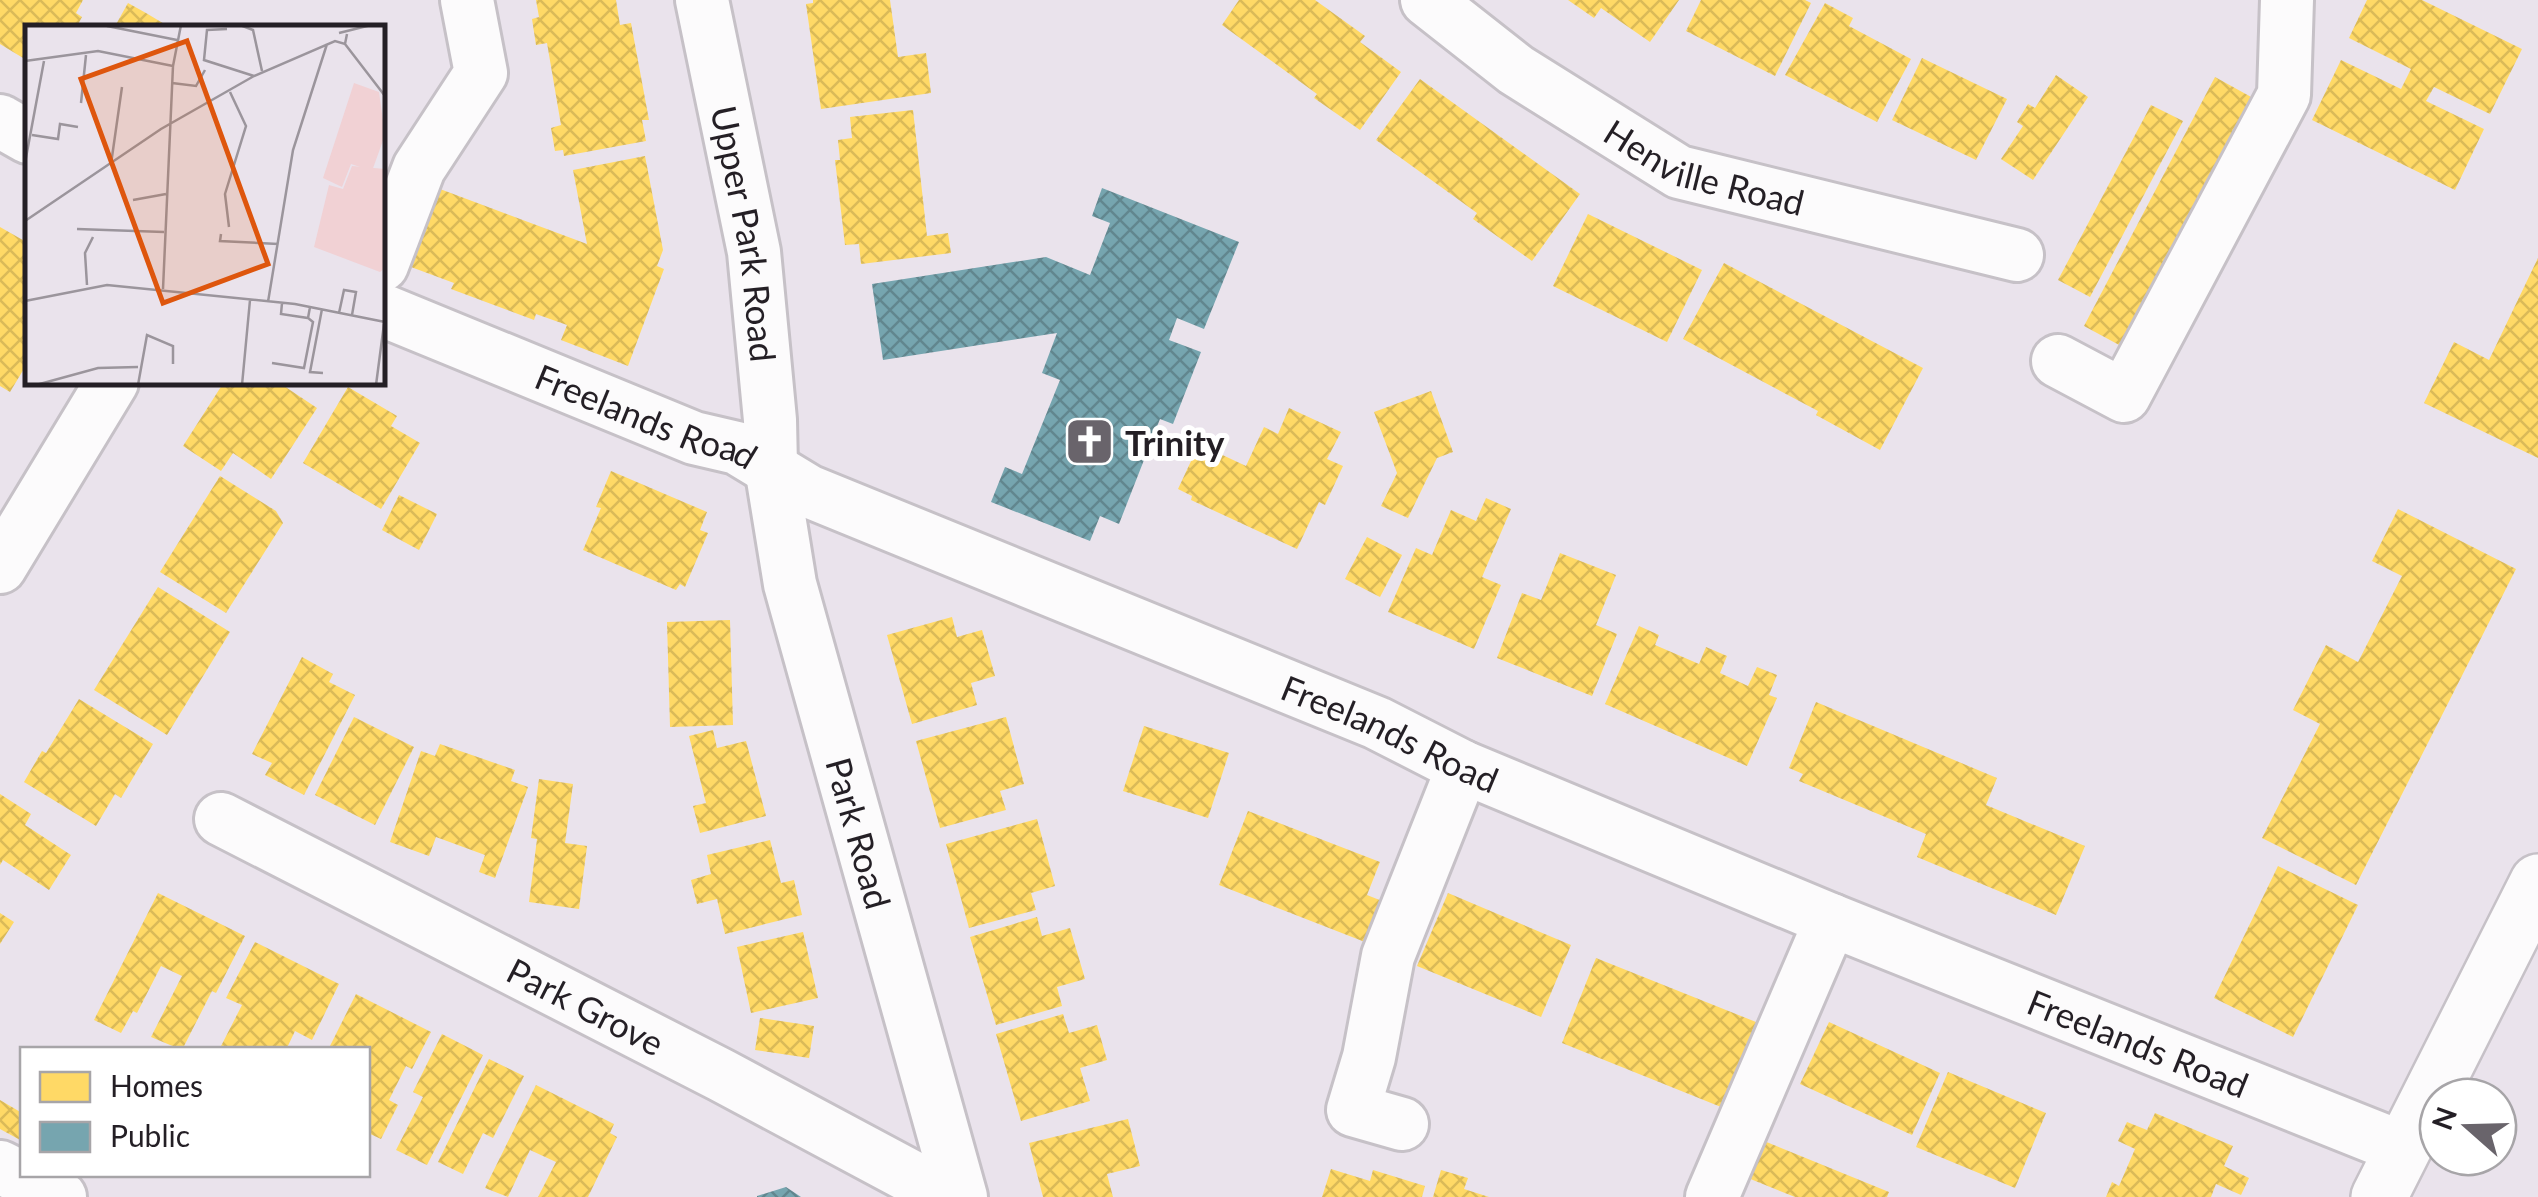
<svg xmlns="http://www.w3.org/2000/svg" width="2538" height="1197" font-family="Lato,sans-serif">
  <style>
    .homes { fill: url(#homes-cross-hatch) }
    .public { fill: url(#public-cross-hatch) }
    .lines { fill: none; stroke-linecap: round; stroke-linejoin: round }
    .minor-casing { stroke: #c6c1c7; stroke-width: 58 }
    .major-casing { stroke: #c6c1c7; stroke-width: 60 }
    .minor { stroke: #fcfbfc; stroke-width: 52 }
    .major { stroke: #fcfbfc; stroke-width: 55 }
    .labels { text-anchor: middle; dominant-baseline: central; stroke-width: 10; stroke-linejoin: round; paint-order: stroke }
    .street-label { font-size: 35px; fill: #241f25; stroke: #fff }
    .poi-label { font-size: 35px; font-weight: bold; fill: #241f25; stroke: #fff; text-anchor: start }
    .inset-road { fill: none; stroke: #9b959c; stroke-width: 2.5 }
    .view { fill: #de560d; fill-opacity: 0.15; stroke: #de560d; stroke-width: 5 }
    .inset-edge { fill: none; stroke: #241f25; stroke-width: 5 }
  </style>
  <defs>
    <pattern id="homes-cross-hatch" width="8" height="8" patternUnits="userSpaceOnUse" patternTransform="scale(2.5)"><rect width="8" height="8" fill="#ffd966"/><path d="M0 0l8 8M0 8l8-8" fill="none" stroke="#daba58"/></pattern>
    <pattern id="public-cross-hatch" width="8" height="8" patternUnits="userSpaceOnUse" patternTransform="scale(2.5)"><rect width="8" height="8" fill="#76a5af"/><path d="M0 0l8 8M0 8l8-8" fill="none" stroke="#61868e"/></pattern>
  </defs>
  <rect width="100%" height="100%" fill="#eae3ec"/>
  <g class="homes">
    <polygon points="0,0 83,0 76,13 82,17 76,28 28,28 28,61 0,44"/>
    <polygon points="536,0 616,0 620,25 631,23 649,120 642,120 646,141 564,156 563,150 555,151 551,128 561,125 547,43 536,45 532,19 539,17"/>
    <polygon points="813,0 890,0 898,57 926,53 931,93 821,109 806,4 813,3"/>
    <polygon points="1239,0 1315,0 1365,36 1360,42 1401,72 1360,130 1314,98 1317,94 1222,25"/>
    <polygon points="1568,0 1679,0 1650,42 1601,8 1594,18"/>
    <polygon points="1701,0 1805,0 1811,3 1775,76 1686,31"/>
    <polygon points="2367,0 2422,0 2522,49 2490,114 2434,87 2426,101 2484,129 2455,190 2312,120 2341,60 2401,89 2411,69 2349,38"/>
    <polygon points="128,3 146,13 171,28 114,28"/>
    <polygon points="1825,3 1853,18 1849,26 1911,59 1877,122 1785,75"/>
    <polygon points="1922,58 2007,99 1976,160 1892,120"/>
    <polygon points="2056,75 2088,97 2033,180 2001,159 2023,126 2017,122 2028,104 2035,108"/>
    <polygon points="2215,77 2253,98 2121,346 2084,326"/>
    <polygon points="1420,79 1580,194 1532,261 1473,219 1477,213 1376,140"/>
    <polygon points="2151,105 2183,121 2090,297 2058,280"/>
    <polygon points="913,110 927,236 948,233 951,253 861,264 859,244 845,245 835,160 840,160 838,140 852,138 850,117"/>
    <polygon points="645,156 663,250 657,266 664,269 628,366 561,340 567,325 536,314 534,320 451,289 454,283 411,267 440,189 587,244 573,170"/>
    <polygon points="1588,214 1702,270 1667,342 1553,286"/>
    <polygon points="0,227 28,243 28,362 10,392 0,386"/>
    <polygon points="2538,258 2538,458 2424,403 2454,342 2489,360"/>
    <polygon points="1724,263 1923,368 1880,450 1816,415 1818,411 1683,339"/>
    <polygon points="224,382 278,382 317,408 271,479 233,453 221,471 183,446"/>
    <polygon points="348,387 397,416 391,426 420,443 381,509 303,463"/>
    <polygon points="1431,391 1453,452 1437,458 1408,518 1381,506 1397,473 1374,412"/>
    <polygon points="1289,408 1341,432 1327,459 1343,466 1325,505 1319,502 1297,549 1191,500 1192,496 1178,489 1199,444 1246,466 1264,427 1278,434"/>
    <polygon points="611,471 707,512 700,530 708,533 685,587 680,584 676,590 583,550 601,508 596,507"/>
    <polygon points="220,476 276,511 283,523 226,613 160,572"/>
    <polygon points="399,495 437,514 419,550 382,530"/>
    <polygon points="1486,498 1511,509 1482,577 1501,585 1474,649 1388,612 1416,548 1432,555 1451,510 1476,521"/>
    <polygon points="2398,509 2516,569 2356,885 2262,838 2320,724 2293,710 2326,645 2358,662 2402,576 2372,561"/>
    <polygon points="1367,537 1402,555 1380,597 1345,579"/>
    <polygon points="1560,553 1616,575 1596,625 1617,634 1592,696 1497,658 1522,593 1541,600"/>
    <polygon points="158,587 230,632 167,735 94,690"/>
    <polygon points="952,617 957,637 982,630 995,676 971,683 977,705 912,724 887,635"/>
    <polygon points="730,620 733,725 670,727 667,622"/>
    <polygon points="1639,626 1659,635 1655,645 1699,664 1706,647 1727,656 1720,673 1748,686 1757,667 1777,675 1769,695 1777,698 1747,766 1605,704"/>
    <polygon points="302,657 333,674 329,682 355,695 304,795 265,775 272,763 252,754"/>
    <polygon points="79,699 153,744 121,798 115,794 96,826 24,782 42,751 46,753"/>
    <polygon points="1816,702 1997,778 1986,805 2085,846 2056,915 1917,857 1926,834 1799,781 1803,774 1789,768"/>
    <polygon points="354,717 414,747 375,825 315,795"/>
    <polygon points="1006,717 1024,784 1000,791 1006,810 940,828 916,741"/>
    <polygon points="1144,726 1229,753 1208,818 1123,791"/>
    <polygon points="713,730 717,748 746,741 766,816 700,833 693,806 706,803 689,736"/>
    <polygon points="440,744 515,770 511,781 528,787 495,878 479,872 485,855 436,837 429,856 390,842 421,751 435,756"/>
    <polygon points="539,779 573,784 565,843 587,846 579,909 529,902 537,839 531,838"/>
    <polygon points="0,794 31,814 25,825 71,855 49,890 3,860 0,865"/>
    <polygon points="1248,811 1380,862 1367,895 1387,903 1370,944 1219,885"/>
    <polygon points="1037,819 1055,886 1031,893 1036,910 969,928 946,844"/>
    <polygon points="770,840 781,883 794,880 802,915 725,934 717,899 697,904 691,880 711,874 707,855"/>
    <polygon points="2278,866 2358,905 2293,1037 2214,998"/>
    <polygon points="158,893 245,936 216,993 212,991 182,1050 151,1037 182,976 161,966 137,1013 133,1011 121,1033 94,1020"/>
    <polygon points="1448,893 1571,945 1541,1017 1417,966"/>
    <polygon points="0,913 14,922 0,944"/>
    <polygon points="1037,917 1042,936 1070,928 1085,979 1057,987 1062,1006 996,1025 970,937"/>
    <polygon points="803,932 818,998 751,1013 737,947"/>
    <polygon points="255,942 339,984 312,1040 295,1031 286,1050 219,1050 242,1005 226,998"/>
    <polygon points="1596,958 1761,1024 1726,1109 1562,1043"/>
    <polygon points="356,994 431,1032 412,1069 406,1066 389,1100 398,1105 381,1139 368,1133 368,1050 328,1050"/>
    <polygon points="1063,1014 1069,1033 1097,1025 1107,1060 1080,1068 1090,1101 1021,1121 996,1034"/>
    <polygon points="760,1018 814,1026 809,1058 755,1050"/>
    <polygon points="1829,1022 1940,1073 1912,1135 1800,1084"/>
    <polygon points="442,1034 483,1055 427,1165 396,1150 423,1097 413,1092"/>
    <polygon points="489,1059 524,1076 493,1138 483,1133 463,1174 438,1162"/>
    <polygon points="1948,1072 2046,1113 2015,1188 1916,1147"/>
    <polygon points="536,1085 614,1124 610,1133 617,1137 588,1197 538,1197 556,1162 530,1150 508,1197 485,1188"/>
    <polygon points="0,1100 22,1113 22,1141 0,1129"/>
    <polygon points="2155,1113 2233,1146 2224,1166 2249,1178 2241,1195 2216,1184 2211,1197 2106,1197 2112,1182 2119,1186 2135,1149 2118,1141 2127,1122 2147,1130"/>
    <polygon points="1128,1119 1140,1166 1107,1174 1113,1197 1043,1197 1029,1143"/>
    <polygon points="1764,1141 1889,1192 1887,1197 1795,1197 1748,1178"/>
    <polygon points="1331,1169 1370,1181 1373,1170 1425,1186 1422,1197 1322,1197"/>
    <polygon points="1441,1170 1468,1178 1464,1189 1489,1197 1433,1197"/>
  </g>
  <g class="public">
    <polygon points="1102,188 1239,242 1204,329 1177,318 1169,340 1201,352 1173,424 1160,419 1119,524 1100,516 1090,541 991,502 1005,467 1022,474 1060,380 1042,373 1057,333 883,360 872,284 1046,257 1090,275 1110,223 1092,216"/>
    <polygon points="786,1187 801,1197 757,1197 757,1196"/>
  </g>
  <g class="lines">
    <defs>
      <g id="minor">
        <path id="s1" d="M 702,0 L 754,252 L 770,420 L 771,467 L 790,584 L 961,1197"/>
        <path id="s2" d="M 1427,0 L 1516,70 L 1679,172 L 2017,255"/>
        <polyline points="0,121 28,137"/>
        <polyline points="382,265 419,168 481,73 467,0"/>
        <path id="s3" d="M 382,310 L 694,438 L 737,448 L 808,491 L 1377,723 L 1463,767 L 1831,920 L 2402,1148"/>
        <polyline points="2058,361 2124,396 2284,95 2287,0"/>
        <polyline points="0,567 112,382"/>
        <path id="s4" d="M 221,819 L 721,1075 L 949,1197"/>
        <polyline points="1402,1124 1353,1110 1369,1057 1388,956 1463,767"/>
        <polyline points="0,1167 60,1197"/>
        <polyline points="1712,1197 1831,920"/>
      </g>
      <polyline id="major" points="2379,1197 2538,882"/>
    </defs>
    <use href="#minor" class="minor-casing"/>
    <use href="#major" class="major-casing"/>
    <use href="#minor" class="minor"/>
    <use href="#major" class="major"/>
  </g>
  <defs>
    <symbol id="church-square" viewBox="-11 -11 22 22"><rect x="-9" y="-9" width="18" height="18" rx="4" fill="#69646b" stroke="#fff"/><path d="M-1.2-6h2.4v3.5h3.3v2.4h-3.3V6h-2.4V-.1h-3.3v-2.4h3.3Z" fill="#fff"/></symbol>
  </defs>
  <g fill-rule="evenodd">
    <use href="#church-square" x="1062" y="414" width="55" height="55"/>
  </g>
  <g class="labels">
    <g class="street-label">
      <text stroke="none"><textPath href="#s2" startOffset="328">Henville Road</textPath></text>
      <text stroke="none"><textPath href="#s1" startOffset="238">Upper Park Road</textPath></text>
      <text stroke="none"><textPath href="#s3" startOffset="285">Freelands Road</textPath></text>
      <text stroke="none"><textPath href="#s3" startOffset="1095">Freelands Road</textPath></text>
      <text stroke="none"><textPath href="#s1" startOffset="850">Park Road</textPath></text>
      <text stroke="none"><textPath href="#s4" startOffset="410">Park Grove</textPath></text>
      <text stroke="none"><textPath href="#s3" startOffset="1905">Freelands Road</textPath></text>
    </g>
    <g class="poi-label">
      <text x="1125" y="442">Trinity</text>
    </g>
  </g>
  <g transform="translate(25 25)">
    <rect width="360" height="360" fill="#eae3ec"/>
    <path d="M 327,141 L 360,144 L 360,243 L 355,247 L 289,222 L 304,160 L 318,164 Z" fill="#f1d1d4"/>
    <path d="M 329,58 L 354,67 L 360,110 L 347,146 L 326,139 L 317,162 L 298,153 Z" fill="#f1d1d4"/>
    <path class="inset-road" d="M 215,0 L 228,5 L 237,46M 82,1 L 152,15M 202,4 L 182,5 L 179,35 L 229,51M 314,8 L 346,0M 320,19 L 360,71M 0,36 L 73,26 L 148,41M 147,58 L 171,61 L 180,45M 56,78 L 61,30M 7,110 L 33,114 L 35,99 L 53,102M 0,138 L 19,36M 86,139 L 97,62M 108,175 L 141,169M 0,196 L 136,104 L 229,51 L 310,16 L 320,19 L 322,9M 204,202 L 200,169 L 221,101 L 205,67M 52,204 L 139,207M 196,209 L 195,216 L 253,219M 62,260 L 60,228 L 68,212M 138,264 L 148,41 L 156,0M 0,276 L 82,260 L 270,279 L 360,297M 243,277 L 268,125 L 302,19M 257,278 L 256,289 L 283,293 L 285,282M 297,284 L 285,347 L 298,348M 314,288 L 319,265 L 331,267 L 327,290M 247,338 L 279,343 L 288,297 L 283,293M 11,360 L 73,343 L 113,342M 113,360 L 122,310 L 148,321 L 148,339M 217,360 L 225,275M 351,360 L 359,299"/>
    <path class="view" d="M 162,16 L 243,239 L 138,278 L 56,54 Z"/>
    <rect width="360" height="360" class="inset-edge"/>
  </g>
  <rect x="20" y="1047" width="350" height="130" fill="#ffffff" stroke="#a7a5a8" stroke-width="2.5"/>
  <rect x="40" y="1072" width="50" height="30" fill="#ffd966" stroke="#a7a5a8" stroke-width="2.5"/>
  <text x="110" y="1097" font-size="30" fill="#241f25">Homes</text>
  <rect x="40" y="1122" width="50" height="30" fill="#76a5af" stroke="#a7a5a8" stroke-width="2.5"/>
  <text x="110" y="1147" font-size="30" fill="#241f25">Public</text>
  <g transform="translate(2468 1127) rotate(290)"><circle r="48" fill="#ffffff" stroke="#a7a5a8" stroke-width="2.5"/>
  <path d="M0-8L18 38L0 25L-18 38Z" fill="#69646b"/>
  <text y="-15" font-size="28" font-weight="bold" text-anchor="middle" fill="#241f25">N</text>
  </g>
</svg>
